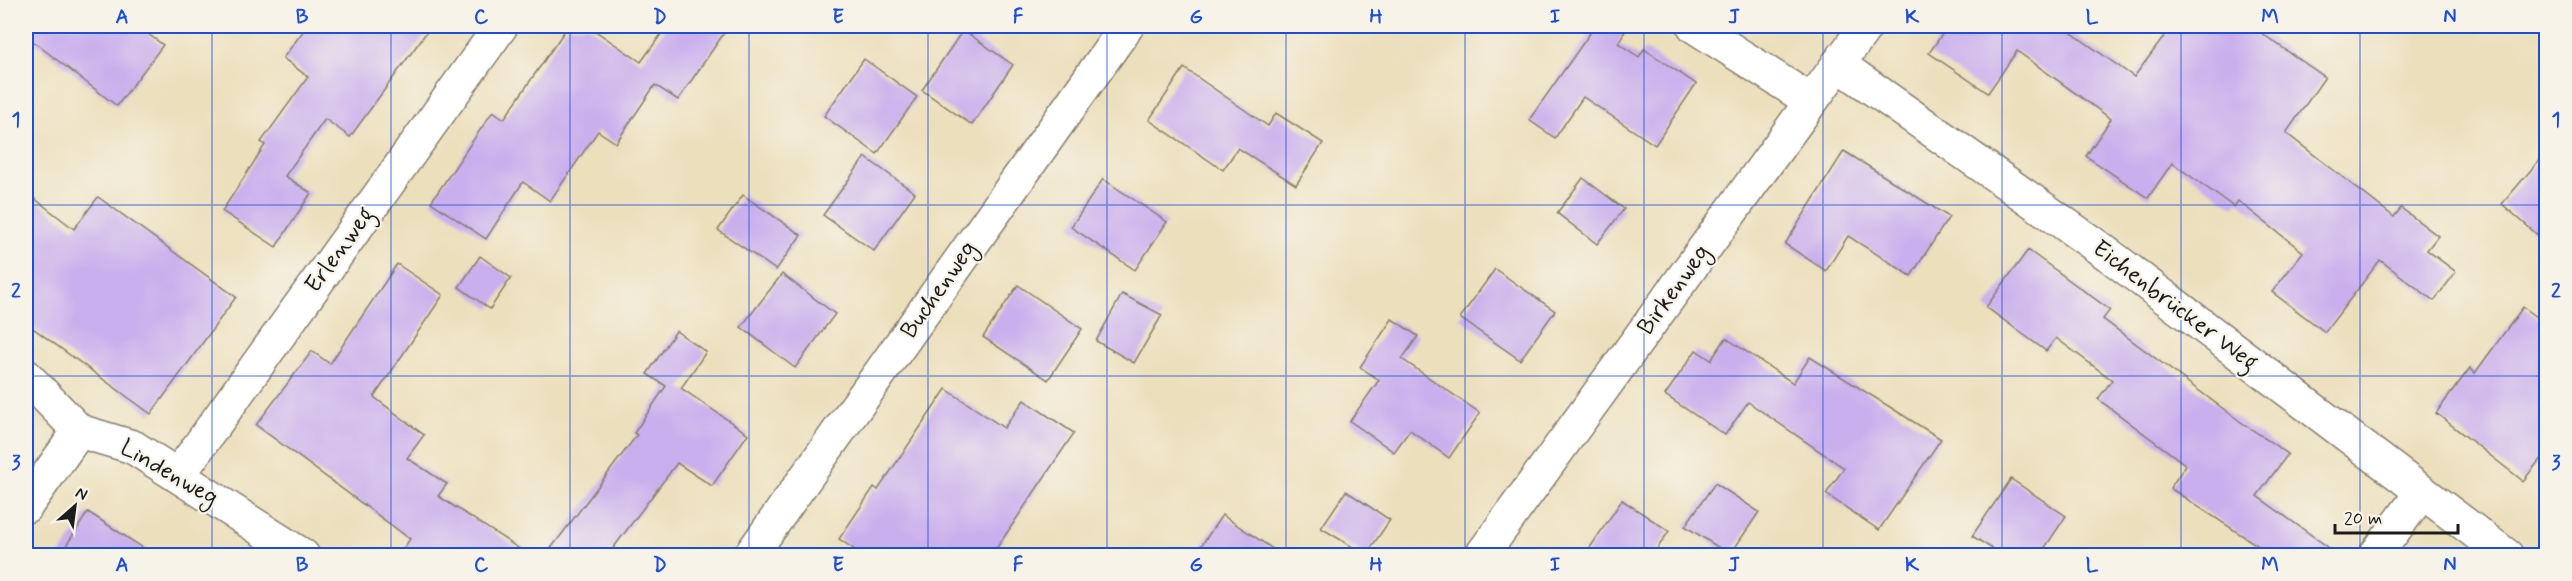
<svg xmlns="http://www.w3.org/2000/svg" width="2572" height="581" font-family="Mynerve,sans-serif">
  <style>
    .building { fill: #c9afed }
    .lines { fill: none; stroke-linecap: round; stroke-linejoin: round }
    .minor-casing { stroke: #847e6c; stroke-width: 36 }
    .minor { stroke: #fff; stroke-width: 33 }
    .grid { fill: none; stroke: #1d4ed8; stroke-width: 1.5; stroke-opacity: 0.55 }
    .labels { text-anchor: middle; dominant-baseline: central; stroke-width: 4.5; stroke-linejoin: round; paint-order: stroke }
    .street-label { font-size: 24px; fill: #1c1c1c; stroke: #f7f3e8 }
    .neatline { fill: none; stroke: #1d4ed8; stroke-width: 2 }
    .grid-label { font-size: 20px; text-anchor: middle; font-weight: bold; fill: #1d4ed8 }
  </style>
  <rect width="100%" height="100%" fill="#f7f3e8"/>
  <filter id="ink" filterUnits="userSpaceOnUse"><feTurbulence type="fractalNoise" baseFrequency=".0167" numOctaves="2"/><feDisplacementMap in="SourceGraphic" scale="12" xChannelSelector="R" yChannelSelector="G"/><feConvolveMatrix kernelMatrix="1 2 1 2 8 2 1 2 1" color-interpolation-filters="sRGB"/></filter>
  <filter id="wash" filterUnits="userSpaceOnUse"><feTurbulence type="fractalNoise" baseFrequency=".008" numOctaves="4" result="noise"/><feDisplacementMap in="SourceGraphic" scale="24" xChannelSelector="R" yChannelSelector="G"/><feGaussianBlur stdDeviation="1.35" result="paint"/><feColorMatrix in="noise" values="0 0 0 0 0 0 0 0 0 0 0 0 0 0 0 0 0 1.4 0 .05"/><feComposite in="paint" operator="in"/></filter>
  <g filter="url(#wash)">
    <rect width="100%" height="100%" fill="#ecdfbc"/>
    <g id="blocks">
      <g class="building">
        <polygon points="26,26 137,26 163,45 117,106 26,36"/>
        <polygon points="307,26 431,26 350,137 325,119 285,176 311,193 276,247 222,211 265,145 261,142 308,77 283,58"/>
        <polygon points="568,26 588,26 641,62 667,26 729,26 678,100 655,85 616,143 598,131 550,201 523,182 486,239 431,202 493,111 504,119"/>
        <polygon points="1595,26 1628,26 1618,43 1639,57 1644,49 1696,84 1655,145 1583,97 1555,138 1529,120"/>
        <polygon points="1948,26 2062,26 2134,77 2172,26 2251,26 2325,77 2286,133 2394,217 2401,208 2438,236 2427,250 2456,272 2434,301 2380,260 2325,332 2272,292 2303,252 2238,201 2234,207 2172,163 2148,198 2086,156 2111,119 2017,51 1988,93 1929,53"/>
        <polygon points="963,30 1013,65 972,125 922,90"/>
        <polygon points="864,59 917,97 877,154 824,116"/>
        <polygon points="1184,68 1268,126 1276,113 1323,143 1296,185 1238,148 1223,170 1149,120"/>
        <polygon points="1844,151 1949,217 1911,276 1848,236 1826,271 1785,244"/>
        <polygon points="2547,151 2547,243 2502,204"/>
        <polygon points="865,157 915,193 874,251 823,215"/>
        <polygon points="1583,178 1624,209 1597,244 1557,213"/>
        <polygon points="1103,179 1167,222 1135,270 1071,227"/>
        <polygon points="26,192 74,229 98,197 236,297 151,414 26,323"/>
        <polygon points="743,195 801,235 776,270 718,230"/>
        <polygon points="2028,250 2110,310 2103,319 2241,422 2288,454 2257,496 2339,555 2272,555 2170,488 2186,465 2098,399 2112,380 2056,338 2046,351 1986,307"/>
        <polygon points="480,256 511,278 490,309 459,287"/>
        <polygon points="397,264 443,295 374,397 424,435 407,458 447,484 438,496 529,555 399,555 410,539 256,425 312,351 330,364"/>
        <polygon points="1495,269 1555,311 1520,360 1460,318"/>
        <polygon points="782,274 835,314 795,368 741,327"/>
        <polygon points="1018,285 1082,329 1048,380 983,337"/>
        <polygon points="1122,294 1162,315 1134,363 1096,341"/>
        <polygon points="2523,307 2547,324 2547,451 2523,481 2436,413 2470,368 2475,373"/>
        <polygon points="1392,319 1418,336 1402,359 1480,413 1449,458 1410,430 1394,452 1350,421 1379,380 1360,367"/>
        <polygon points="676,331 706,352 681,388 748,434 712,486 677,463 608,555 546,555 637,435 634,433 666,386 647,374"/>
        <polygon points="1726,338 1793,383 1810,357 1941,439 1879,530 1826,494 1844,468 1748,402 1725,435 1665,395 1696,350 1711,360"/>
        <polygon points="946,389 1004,428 1024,400 1074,433 992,555 863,555 839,539 874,487 878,490"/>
        <polygon points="2011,479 2066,516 2040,555 2002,555 1972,536"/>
        <polygon points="1715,483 1759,512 1730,555 1685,526"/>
        <polygon points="1346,491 1390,520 1366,555 1321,528"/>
        <polygon points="1622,500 1669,531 1653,555 1585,555"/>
        <polygon points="88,512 154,555 60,555"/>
        <polygon points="1222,515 1282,555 1195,555"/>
      </g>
    </g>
  </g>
  <g filter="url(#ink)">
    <use href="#blocks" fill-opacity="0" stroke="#847e6c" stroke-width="1.5"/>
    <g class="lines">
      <defs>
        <g id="minor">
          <polyline points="1694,26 1811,101"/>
          <polyline points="1838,64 2109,255 2507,556"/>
          <polyline points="26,376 79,431"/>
          <polyline points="79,431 133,447 303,556"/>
          <polyline points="179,474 501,26"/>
          <polyline points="26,506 79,431"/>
          <polyline points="750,556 1127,26"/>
          <polyline points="1481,556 1866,26"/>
          <polyline points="2375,556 2422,492"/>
        </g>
      </defs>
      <use href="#minor" class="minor-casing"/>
      <use href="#minor" class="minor"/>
    </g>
  </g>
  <path class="grid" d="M 212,26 L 212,556M 391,26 L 391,556M 570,26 L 570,556M 749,26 L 749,556M 928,26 L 928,556M 1107,26 L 1107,556M 1286,26 L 1286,556M 1465,26 L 1465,556M 1644,26 L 1644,556M 1823,26 L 1823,556M 2002,26 L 2002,556M 2181,26 L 2181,556M 2360,26 L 2360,556M 26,205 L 2546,205M 26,376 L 2546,376"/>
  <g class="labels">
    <g class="street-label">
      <text transform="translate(340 250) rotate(-54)">Erlenweg</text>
      <text transform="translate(939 290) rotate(-55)">Buchenweg</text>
      <text transform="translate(1674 290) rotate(-54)">Birkenweg</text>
      <text transform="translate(2175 306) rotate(37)">Eichenbrücker Weg</text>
      <text transform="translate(169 473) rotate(30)">Lindenweg</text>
    </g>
  </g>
  <rect width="2572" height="581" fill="none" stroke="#f7f3e8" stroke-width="66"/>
  <g transform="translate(75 506) rotate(28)" stroke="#f7f3e8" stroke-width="4.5" paint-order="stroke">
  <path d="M0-4.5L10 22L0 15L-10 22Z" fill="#1c1c1c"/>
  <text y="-9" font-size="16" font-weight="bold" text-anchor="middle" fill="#1c1c1c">N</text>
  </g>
  <path d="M2335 524v9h123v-9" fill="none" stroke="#1c1c1c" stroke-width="3"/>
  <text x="2344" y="524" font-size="18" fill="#1c1c1c" stroke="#f7f3e8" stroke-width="4.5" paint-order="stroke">20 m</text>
  <rect x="33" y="33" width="2506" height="515" class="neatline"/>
  <g class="grid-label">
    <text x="122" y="23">A</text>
    <text x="302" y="23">B</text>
    <text x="481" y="23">C</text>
    <text x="660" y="23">D</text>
    <text x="838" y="23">E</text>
    <text x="1018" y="23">F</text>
    <text x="1196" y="23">G</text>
    <text x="1376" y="23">H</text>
    <text x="1555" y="23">I</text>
    <text x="1734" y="23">J</text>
    <text x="1912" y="23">K</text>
    <text x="2092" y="23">L</text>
    <text x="2270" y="23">M</text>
    <text x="2450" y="23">N</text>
    <text x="16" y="126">1</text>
    <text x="2556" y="126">1</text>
    <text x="16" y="297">2</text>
    <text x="2556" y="297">2</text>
    <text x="16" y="469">3</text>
    <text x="2556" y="469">3</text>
    <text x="122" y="571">A</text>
    <text x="302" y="571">B</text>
    <text x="481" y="571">C</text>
    <text x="660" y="571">D</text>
    <text x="838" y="571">E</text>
    <text x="1018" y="571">F</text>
    <text x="1196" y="571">G</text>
    <text x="1376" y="571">H</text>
    <text x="1555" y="571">I</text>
    <text x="1734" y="571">J</text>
    <text x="1912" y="571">K</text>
    <text x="2092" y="571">L</text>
    <text x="2270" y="571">M</text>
    <text x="2450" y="571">N</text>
  </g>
</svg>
